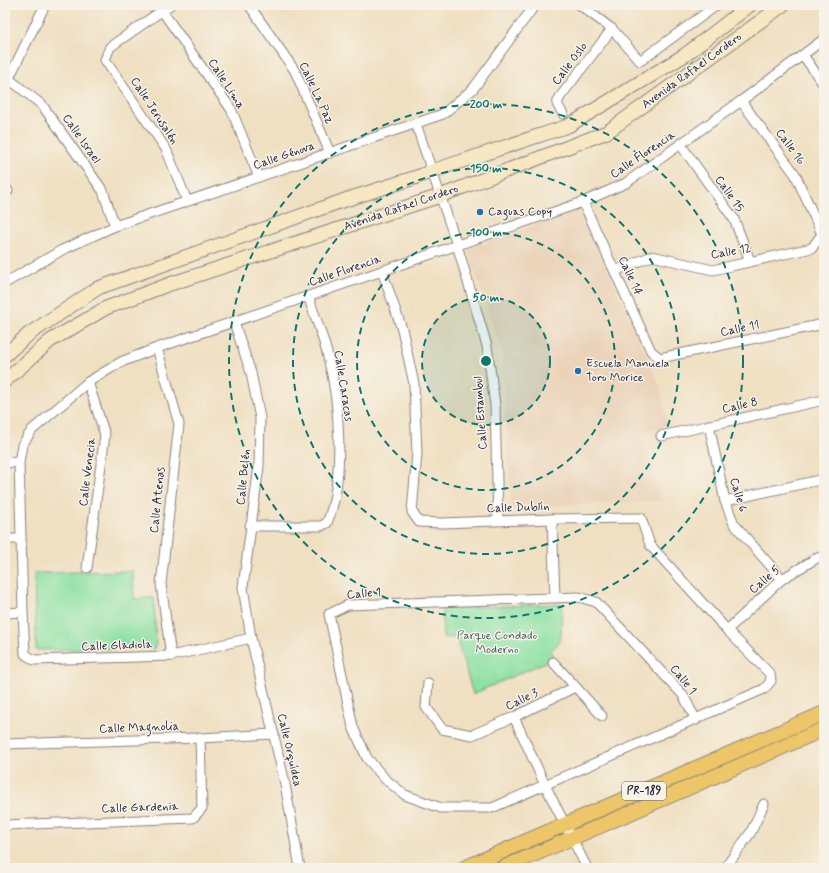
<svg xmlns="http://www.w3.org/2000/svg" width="829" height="873" font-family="Mynerve,sans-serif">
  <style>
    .built { fill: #ead3b8 }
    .park { fill: #8ce1a3; stroke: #57826f }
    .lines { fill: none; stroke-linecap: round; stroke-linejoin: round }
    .minor-casing { stroke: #89817e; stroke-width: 11 }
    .secondary-casing { stroke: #89817e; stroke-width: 15 }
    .primary-casing { stroke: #89817e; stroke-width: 16 }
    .minor { stroke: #fff; stroke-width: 9 }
    .secondary { stroke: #f7e8c3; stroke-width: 13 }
    .primary { stroke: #ecc669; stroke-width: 14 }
    .ring { fill: none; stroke: #0f766e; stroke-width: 2; stroke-dasharray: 7 5 }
    .poi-dot { fill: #1f6fb2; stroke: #f7f3e8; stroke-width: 1.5 }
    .labels { text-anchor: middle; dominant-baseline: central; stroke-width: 3; stroke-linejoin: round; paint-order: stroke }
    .shield { fill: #f7f3e8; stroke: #62616f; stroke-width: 1 }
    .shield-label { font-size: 11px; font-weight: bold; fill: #22223b }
    .street-label { font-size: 12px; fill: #22223b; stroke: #f7f3e8 }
    .poi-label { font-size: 12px; fill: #22223b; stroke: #f7f3e8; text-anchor: start }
    .park-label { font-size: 12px; fill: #425b5a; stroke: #f7f3e8 }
    .centre { fill: #0f766e; stroke: #f7f3e8; stroke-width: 2 }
    .ring-label { font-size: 12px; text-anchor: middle; font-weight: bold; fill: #0f766e; stroke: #f7f3e8; stroke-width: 3; stroke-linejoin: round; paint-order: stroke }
  </style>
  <rect width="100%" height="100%" fill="#f7f3e8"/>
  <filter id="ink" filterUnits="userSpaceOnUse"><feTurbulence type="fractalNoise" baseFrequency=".025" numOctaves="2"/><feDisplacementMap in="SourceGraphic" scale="8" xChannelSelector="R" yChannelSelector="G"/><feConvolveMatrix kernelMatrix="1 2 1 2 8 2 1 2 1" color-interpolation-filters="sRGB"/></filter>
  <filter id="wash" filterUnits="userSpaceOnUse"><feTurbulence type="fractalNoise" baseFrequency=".012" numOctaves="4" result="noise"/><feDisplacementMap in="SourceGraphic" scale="16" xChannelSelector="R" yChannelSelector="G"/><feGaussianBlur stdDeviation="0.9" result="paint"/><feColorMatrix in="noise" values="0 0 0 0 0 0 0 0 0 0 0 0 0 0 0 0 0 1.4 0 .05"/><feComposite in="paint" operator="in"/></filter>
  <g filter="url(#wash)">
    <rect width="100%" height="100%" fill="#f0e0c2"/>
    <polygon class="built" points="581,209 661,389 668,426 642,432 661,501 511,508 502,352 467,249"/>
    <g class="park">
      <polygon points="133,571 134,599 154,598 156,648 36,650 34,573"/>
      <polygon points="562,604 561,634 558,644 550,651 553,655 545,662 473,694 456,637 443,638 442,608"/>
    </g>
  </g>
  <g filter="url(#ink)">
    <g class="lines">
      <defs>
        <g id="minor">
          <polyline points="158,5 231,109 259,177"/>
          <polyline points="170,5 110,47 105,60 166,149 187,201"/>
          <polyline points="249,5 295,71 330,153"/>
          <polyline points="580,5 612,29 640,61 717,5"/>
          <polyline points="803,55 824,85"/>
          <polyline points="9,79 42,105 103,191 115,226"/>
          <polyline points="5,86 45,5"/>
          <polyline points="563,114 557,104 560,97 612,29"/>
          <polyline points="416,124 457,245 487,346 495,405 498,520"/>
          <polyline points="680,144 734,219 750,261"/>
          <polyline points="5,186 8,191"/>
          <polyline points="583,202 651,351 660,358 824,324"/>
          <polyline points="382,271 402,329 414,384 417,453 412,512 419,522 442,523 552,519 641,518 650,545 727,630 770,674 771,681 764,689 492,808 441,808 405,795 385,779 367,758 353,727 329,614 348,605 579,597 596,602 683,695 696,720"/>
          <polyline points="615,271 652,256 713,270 812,248 822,234 795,174 741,101"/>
          <polyline points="5,283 62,250 115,226 443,114 473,89 535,5"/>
          <polyline points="234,322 251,373 260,418 259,466 243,587 251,638 284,779 300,868"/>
          <polyline points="157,348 179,424 161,584 171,656"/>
          <polyline points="709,425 725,501 734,524 782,579"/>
          <polyline points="661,436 824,400"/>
          <polyline points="5,463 19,462"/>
          <polyline points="725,501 824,479"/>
          <polyline points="552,519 555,597"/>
          <path d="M 250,526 L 321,526 L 327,523 C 345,479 340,403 328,357 C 323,336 315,316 308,296"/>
          <polyline points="5,539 21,539"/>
          <polyline points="87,568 105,435 88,382"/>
          <polyline points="5,613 23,612"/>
          <polyline points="727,630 782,579 817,558 824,557"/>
          <polyline points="251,638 171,656 34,660 25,654 23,612 19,462 22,445 32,430 88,382 121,362 157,348 583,202 626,183 741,101 824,39"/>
          <polyline points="553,662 602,716"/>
          <polyline points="428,683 426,707 442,729 472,735 514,717 575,687"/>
          <polyline points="514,717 545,785 587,868"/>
          <polyline points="5,744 200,738 274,734"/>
          <polyline points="5,825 193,818 202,808 200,738"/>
          <polyline points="725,868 751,832 764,804"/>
        </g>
        <g id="secondary">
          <polyline points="5,355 29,334 98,288 342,201 417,177 432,171 568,126 685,55 750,5"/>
          <polyline points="5,381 50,341 106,308 170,284 440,196 607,132 783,5"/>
        </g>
        <g id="primary">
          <polyline points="464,868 824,713"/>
          <polyline points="503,868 824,729"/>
        </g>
      </defs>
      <use href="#minor" class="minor-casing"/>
      <use href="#secondary" class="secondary-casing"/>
      <use href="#primary" class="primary-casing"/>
      <use href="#minor" class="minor"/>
      <use href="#secondary" class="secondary"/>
      <use href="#primary" class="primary"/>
    </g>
  </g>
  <circle cx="486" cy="361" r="64" fill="#0f766e" fill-opacity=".12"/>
  <g class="ring">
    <circle cx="486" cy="361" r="64"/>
    <circle cx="486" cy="361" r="129"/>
    <circle cx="486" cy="361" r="193"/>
    <circle cx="486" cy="361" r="257"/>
  </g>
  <g class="poi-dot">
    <circle cx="480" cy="212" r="4"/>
    <circle cx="578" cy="371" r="4"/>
  </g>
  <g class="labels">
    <rect class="shield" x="622" y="782" width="44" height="18" rx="3"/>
    <g class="shield-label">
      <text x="644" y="791">PR-189</text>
    </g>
    <g class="street-label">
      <text transform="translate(570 64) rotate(-53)">Calle Oslo</text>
      <text transform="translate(692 71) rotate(-36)">Avenida Rafael Cordero</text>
      <text transform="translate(226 84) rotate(57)">Calle Lima</text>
      <text transform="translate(316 93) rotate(65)">Calle La Paz</text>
      <text transform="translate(154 111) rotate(57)">Calle Jerusalén</text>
      <text transform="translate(81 139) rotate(55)">Calle Israel</text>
      <text transform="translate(790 147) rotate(54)">Calle 16</text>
      <text transform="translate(643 155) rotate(-34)">Calle Florencia</text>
      <text transform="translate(284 156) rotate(-19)">Calle Génova</text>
      <text transform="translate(729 194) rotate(55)">Calle 15</text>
      <text transform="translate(401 208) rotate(-19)">Avenida Rafael Cordero</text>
      <text transform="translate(731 252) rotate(-10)">Calle 12</text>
      <text transform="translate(345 271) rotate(-19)">Calle Florencia</text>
      <text transform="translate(630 276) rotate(65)">Calle 14</text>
      <text transform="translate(740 329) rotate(-12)">Calle 11</text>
      <text transform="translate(343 386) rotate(81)">Calle Caracas</text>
      <text transform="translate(740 406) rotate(-12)">Calle 8</text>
      <text transform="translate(481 413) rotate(-94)">Calle Estambul</text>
      <text transform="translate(88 472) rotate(-83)">Calle Venecia</text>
      <text transform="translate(244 477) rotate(-84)">Calle Belén</text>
      <text transform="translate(738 495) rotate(74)">Calle 6</text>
      <text transform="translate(158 500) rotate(-84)">Calle Atenas</text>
      <text transform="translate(518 508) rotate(-2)">Calle Dublín</text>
      <text transform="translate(765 580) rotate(-40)">Calle 5</text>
      <text transform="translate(364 594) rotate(-5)">Calle 1</text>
      <text transform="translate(117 646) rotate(-2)">Calle Gladiola</text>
      <text transform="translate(683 680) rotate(51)">Calle 1</text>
      <text transform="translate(522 700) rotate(-26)">Calle 3</text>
      <text transform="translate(139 728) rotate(-2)">Calle Magnolia</text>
      <text transform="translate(289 750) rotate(77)">Calle Orquídea</text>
      <text transform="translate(140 808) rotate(-2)">Calle Gardenia</text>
    </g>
    <g class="poi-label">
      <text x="488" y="212">Caguas Copy</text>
      <text x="586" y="364">Escuela Manuela<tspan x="586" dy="14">Toro Morice</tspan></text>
    </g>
    <g class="park-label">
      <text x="497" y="636">Parque Condado<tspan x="497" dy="14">Moderno</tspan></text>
    </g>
  </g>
  <circle cx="486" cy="361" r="6" class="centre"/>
  <g class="ring-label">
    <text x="486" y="108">200 m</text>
    <text x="486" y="172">150 m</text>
    <text x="486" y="236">100 m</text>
    <text x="486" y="301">50 m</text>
  </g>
  <rect width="829" height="873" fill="none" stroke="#f7f3e8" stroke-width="20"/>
</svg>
